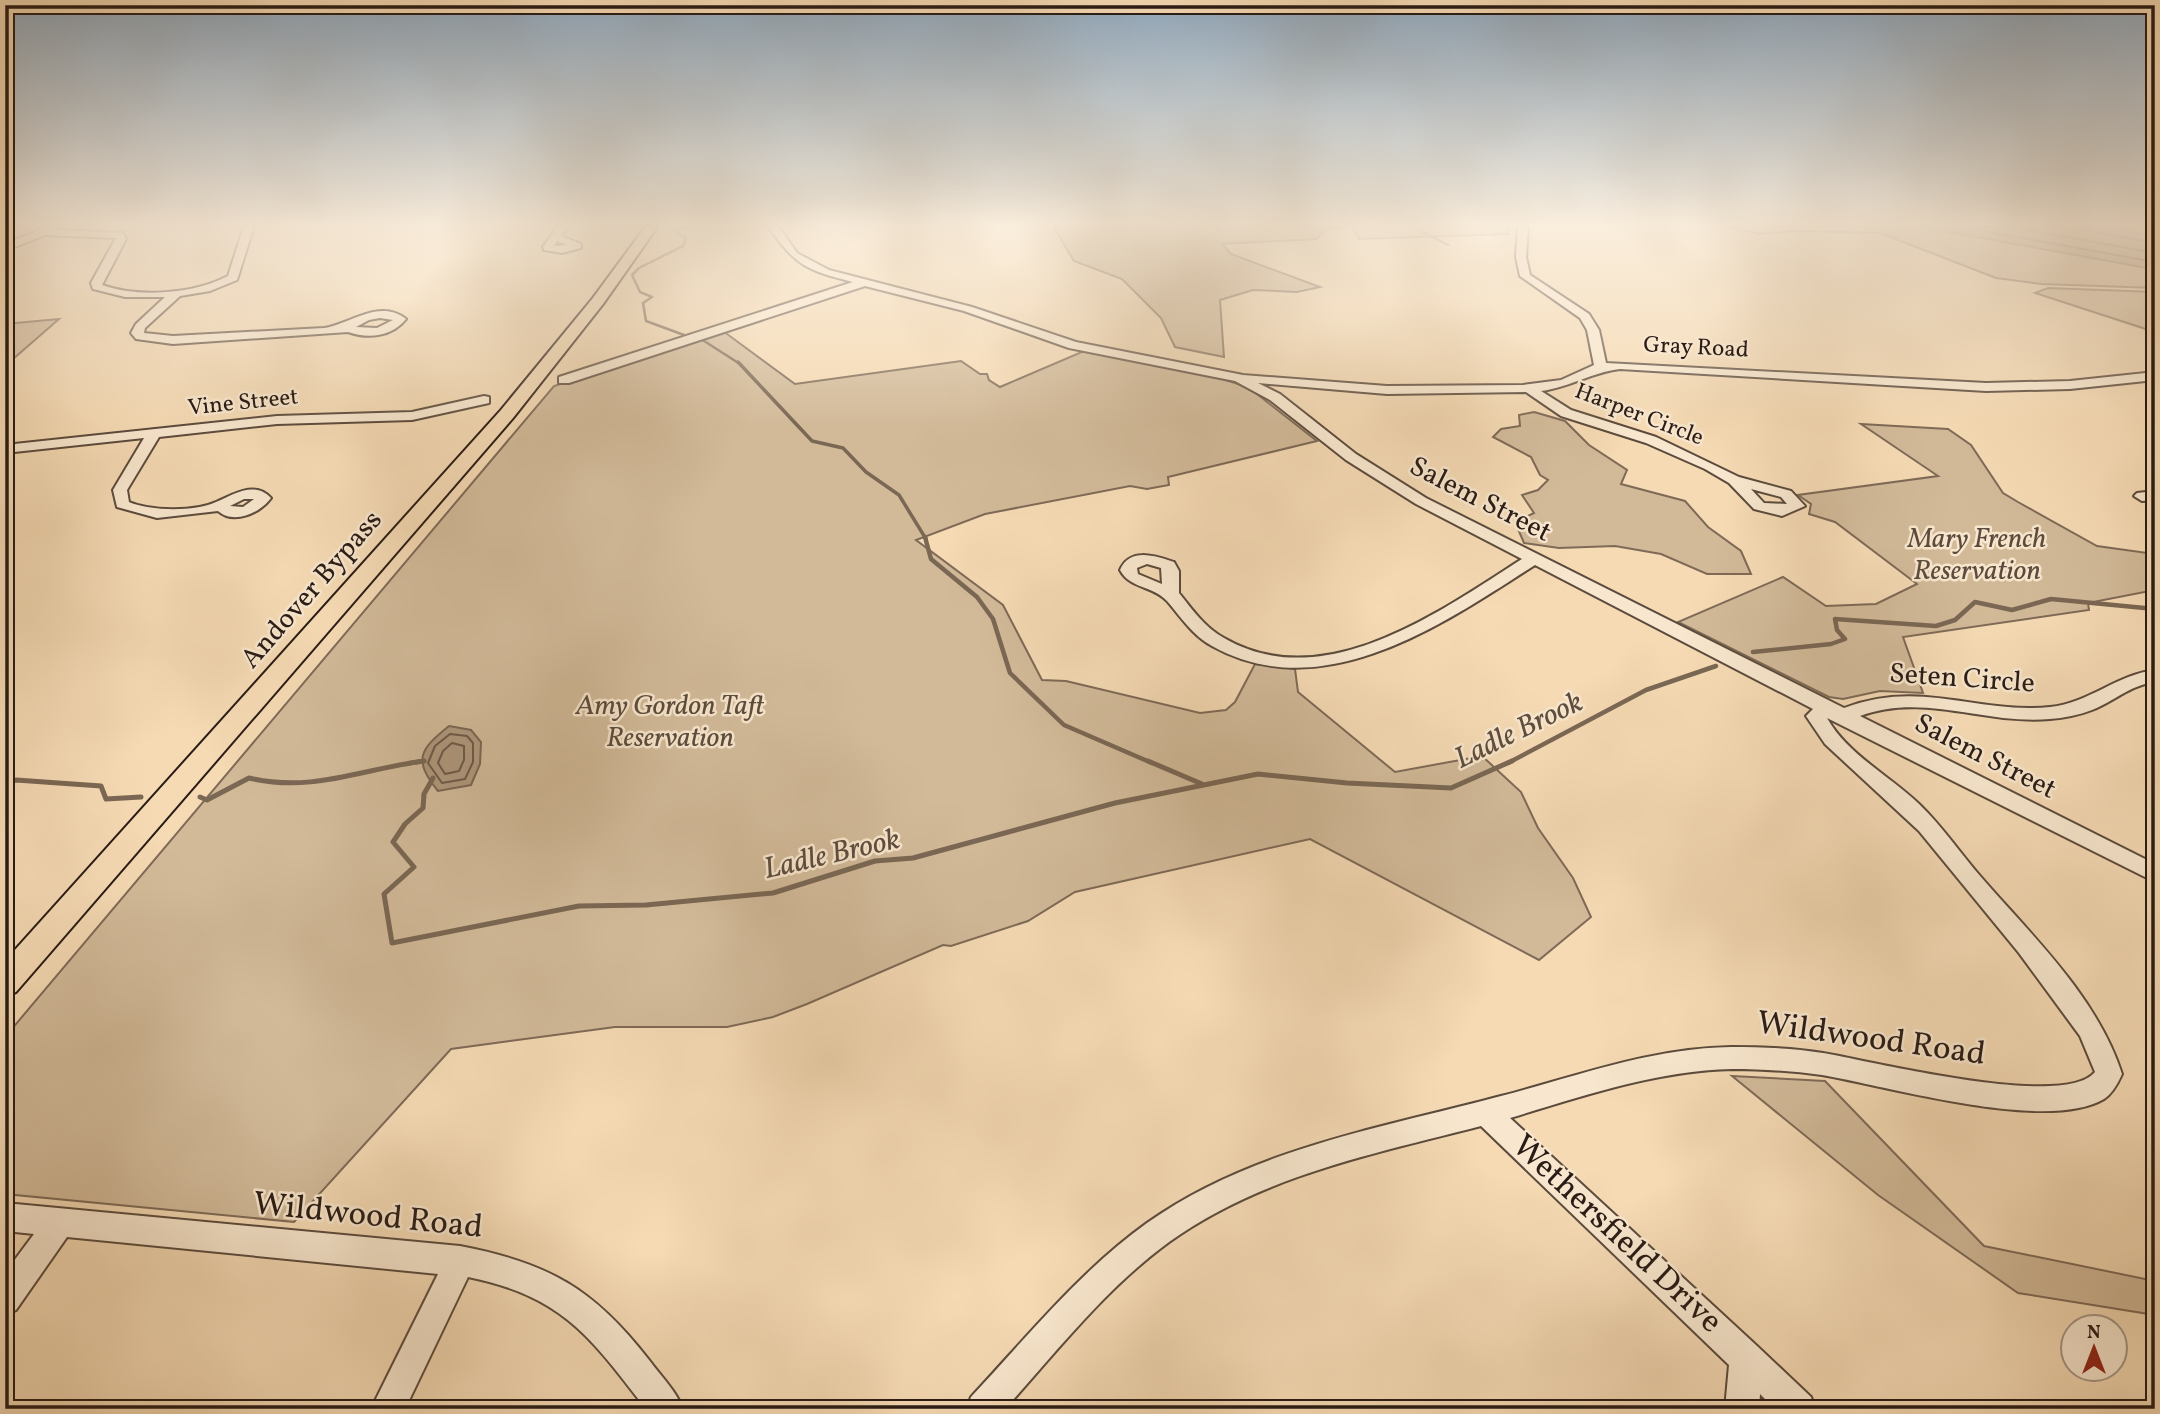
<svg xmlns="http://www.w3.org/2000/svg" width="2160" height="1414" font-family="Vollkorn,serif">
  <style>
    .green { fill: #d2ba99; stroke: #7e6a57; stroke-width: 2 }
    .water { fill: #b0997e; stroke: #7a6754; stroke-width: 2 }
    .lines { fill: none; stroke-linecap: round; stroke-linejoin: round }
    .shore { stroke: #6c5a4a; stroke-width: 2 }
    .stream-far3 { stroke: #7a6754; stroke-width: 2.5 }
    .stream-far2 { stroke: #7a6754; stroke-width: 3.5 }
    .stream-far1 { stroke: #7a6754; stroke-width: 4.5 }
    .stream { stroke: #7a6754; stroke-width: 5 }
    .minor-casing { stroke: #5c4b3d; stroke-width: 4 }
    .major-casing { stroke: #291b15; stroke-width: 4 }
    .minor { fill: #f8e7ce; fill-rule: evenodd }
    .major { fill: #f5dab4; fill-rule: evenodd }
    .labels { text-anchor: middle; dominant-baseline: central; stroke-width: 5; stroke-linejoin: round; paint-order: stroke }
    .far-street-label { font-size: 23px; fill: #291b15; stroke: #f8e7ce }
    .street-label { font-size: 28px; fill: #291b15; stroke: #f8e7ce }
    .park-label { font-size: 28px; font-style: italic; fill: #5c4b3d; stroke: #f8e7ce }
    .water-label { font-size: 30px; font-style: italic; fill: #5f4d3f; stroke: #f8e7ce }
    .near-street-label { font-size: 33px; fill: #291b15; stroke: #f8e7ce }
  </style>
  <rect width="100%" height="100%" fill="#f5dab4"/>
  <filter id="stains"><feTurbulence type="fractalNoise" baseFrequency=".00286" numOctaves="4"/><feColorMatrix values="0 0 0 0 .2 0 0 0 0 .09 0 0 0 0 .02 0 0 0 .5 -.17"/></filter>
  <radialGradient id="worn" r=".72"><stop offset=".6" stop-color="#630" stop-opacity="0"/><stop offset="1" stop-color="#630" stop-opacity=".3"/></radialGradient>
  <g class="green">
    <polygon points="1053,226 1507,226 1509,234 1359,239 1353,227 1326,229 1316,239 1222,244 1231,254 1320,287 1297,292 1253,290 1220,300 1224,357 1175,347 1161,318 1122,279 1074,261"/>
    <polygon points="1724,226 2155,226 2155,288 2041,284 1996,278 1880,233 1795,231 1759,234"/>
    <polygon points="2048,288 2155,292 2155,332 2035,293"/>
    <polygon points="59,319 5,366 5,324"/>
    <polygon points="723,331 795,384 961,361 980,374 987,374 989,380 1000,387 1084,351 1213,376 1238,384 1253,391 1317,441 1168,477 1169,485 1147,489 1130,486 985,514 916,540 1003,605 1042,680 1066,681 1200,713 1226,710 1235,702 1255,664 1295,669 1298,692 1395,772 1482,756 1521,792 1538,828 1573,878 1591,917 1539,960 1310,839 1075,892 1028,921 951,946 943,945 807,1004 773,1017 727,1027 615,1027 451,1049 294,1222 5,1194 5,1037 554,386"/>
    <polygon points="1534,412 1565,421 1589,445 1627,470 1621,484 1685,501 1708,527 1741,551 1751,574 1707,574 1661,554 1615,546 1559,548 1524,543 1515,522 1534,513 1522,495 1538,490 1548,480 1540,475 1531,457 1493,437 1501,429 1520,426 1519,415"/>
    <polygon points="1861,424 1948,429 1971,445 2003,493 2018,502 2097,546 2155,554 2155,590 2088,603 2089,610 1903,637 1923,693 1880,691 1843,699 1829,697 1678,622 1783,577 1826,606 1876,604 1917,584 1835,522 1809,514 1811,504 1798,495 1938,476"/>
    <polygon points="1732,1076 1825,1081 1984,1246 2155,1281 2155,1315 2018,1293 1878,1195"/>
  </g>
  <g class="water">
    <polygon points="1915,226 2155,226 2155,270 2147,268"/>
    <path d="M 449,726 L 471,730 L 481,742 L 480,764 L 471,785 L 438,791 C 413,760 419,750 449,726 Z"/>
  </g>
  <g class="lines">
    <g class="shore">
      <polyline points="1955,226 2155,262"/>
      <polyline points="2005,226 2155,253"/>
      <polyline points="2064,226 2155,243"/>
      <polygon points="450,734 467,736 473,743 473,762 465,779 442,783 428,763 435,746"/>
      <polygon points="452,743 464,746 464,760 459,771 445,774 438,763 443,751"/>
    </g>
    <g class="stream-far3">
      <polyline points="684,226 676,232 686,238 683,246 639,268 632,275 640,292 652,297 643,303 646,321 684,335"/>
      <polyline points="1413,227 1448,245"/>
      <polyline points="701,339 740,364"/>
    </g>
    <polyline class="stream-far2" points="738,362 812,441 843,448 866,472 899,495 926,539"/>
    <g class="stream-far1">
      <polyline points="925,537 931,559 977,597 993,619 1010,673 1064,725 1152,763"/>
      <polyline points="1753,652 1831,644 1845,639 1837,630 1835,619 1936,626 1955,620 1975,602 2012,610 2051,599 2155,609"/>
      <polyline points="410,763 424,761"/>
      <polyline points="1508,763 1646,690 1716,666"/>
    </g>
    <g class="stream">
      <polyline points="1148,761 1202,784"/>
      <polyline points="433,778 424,794 423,808 405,824 393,842 414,867 384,894 392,943 579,906 646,905 773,893 875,861 913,858 1115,803 1258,774 1347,783 1451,788 1512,761"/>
      <polyline points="5,784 16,780 101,786 106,799 141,797"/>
      <path d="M 200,797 L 207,800 L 249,778 C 313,793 361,769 424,761"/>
    </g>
    <defs>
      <g id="minor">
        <path d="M 49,226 L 57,226 L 57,230 L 123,233 L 126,239 L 102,285 C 138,298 194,294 228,276 L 244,226 L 254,226 L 237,280 L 210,291 L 180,296 L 145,328 L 144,333 L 173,336 L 324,328 C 350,324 380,298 406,319 C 392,337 368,339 348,332 L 173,344 L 136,339 L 131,333 L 136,324 L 165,297 L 125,297 L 93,289 L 91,283 L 116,238 L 45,235 L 5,251 L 5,244 ZM 380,318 L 393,320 L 377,328 L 356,327 L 369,320 Z"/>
        <path d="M 558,226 L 568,226 L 561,236 L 581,244 L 581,248 L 562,253 L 544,250 L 543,247 ZM 557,241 L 567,245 L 554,246 Z"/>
        <path d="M 768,226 L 778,226 L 797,253 L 829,270 L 972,307 L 1076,342 L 1243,375 L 1387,386 L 1523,385 L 1561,380 L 1594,365 L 1587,330 L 1580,318 L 1520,276 L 1516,257 L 1518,226 L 1528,226 L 1526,257 L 1530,275 L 1589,314 L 1599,330 L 1606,363 L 1986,383 L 2070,381 L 2155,372 L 2155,380 L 2070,389 L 1986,391 L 1620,369 C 1592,372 1571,387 1541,391 L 1571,410 L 1656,437 L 1739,477 L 1791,491 L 1805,506 L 1782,516 L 1754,509 L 1729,483 L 1705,469 L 1646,443 L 1561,416 L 1526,392 L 1387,394 L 1258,383 L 1280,394 L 1356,454 L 1426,498 L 1844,708 C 1921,679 1975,714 2050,707 C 2089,703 2116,675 2155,670 L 2155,682 C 2130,685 2115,701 2092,710 C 2079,715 2064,718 2050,719 C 1986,725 1923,692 1860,716 L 2155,864 L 2155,882 L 1827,718 C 1847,754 1890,776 1919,804 C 1942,826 1960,853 1981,877 C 2033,937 2097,997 2122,1074 C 2118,1083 2112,1094 2104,1099 C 2047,1133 1887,1086 1822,1075 C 1792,1071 1762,1069 1732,1069 C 1655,1071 1583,1096 1510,1118 L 1757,1346 L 1811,1397 L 1815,1409 L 1775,1409 L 1760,1394 L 1759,1409 L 1725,1409 L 1729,1365 L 1481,1126 C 1373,1154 1261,1176 1169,1242 C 1106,1288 1057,1351 1005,1409 L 967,1409 L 971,1397 C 1027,1337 1080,1271 1147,1223 C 1251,1149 1381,1128 1501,1096 C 1578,1076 1651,1048 1731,1047 C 1761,1047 1793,1048 1823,1053 C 1872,1061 2064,1110 2095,1072 L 2080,1036 L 2019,953 L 1919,831 L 1825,744 L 1806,716 L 1813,709 L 1535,565 C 1443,624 1323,708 1212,646 C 1193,636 1181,617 1167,601 C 1154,586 1130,589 1120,570 C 1130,547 1155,556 1174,562 L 1179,571 L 1179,593 C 1192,609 1205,628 1224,638 C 1324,696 1439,612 1522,559 L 1416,504 L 1346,460 L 1270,400 L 1235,381 L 1069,348 L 964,311 L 865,286 L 569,383 L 559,383 L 559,377 L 853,282 C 806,270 796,266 768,226 ZM 1751,489 L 1781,497 L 1787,504 L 1764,503 ZM 1147,564 L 1161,568 L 1162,584 L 1138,574 L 1137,568 Z"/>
        <path d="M 484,396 L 489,397 L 489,403 L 412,420 L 277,424 L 159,437 L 127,490 L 129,502 C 150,511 194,512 216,502 C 233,495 254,480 271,498 C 260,513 234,525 218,511 L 157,518 L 117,507 L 113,490 L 144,438 L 5,453 L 5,445 L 277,416 L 412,412 ZM 244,499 L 254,499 L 243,507 L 230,506 Z"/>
        <polygon points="2155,491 2155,500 2142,501 2134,496 2137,493"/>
        <path d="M 5,1203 L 460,1246 C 549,1263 594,1289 649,1360 C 661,1376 676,1391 683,1409 L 646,1409 C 590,1336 562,1296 468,1277 L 405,1409 L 371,1409 L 438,1274 L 67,1237 L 16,1310 L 5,1314 L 5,1273 L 34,1234 L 5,1231 Z"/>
      </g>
      <polygon id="major" points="646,226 658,226 603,304 513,418 16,992 5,996 5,961 501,410 593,298"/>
    </defs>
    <use href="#minor" class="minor-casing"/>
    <use href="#major" class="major-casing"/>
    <use href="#minor" class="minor"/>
    <use href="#major" class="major"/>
  </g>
  <linearGradient id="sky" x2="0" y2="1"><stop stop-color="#91a9be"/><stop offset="0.53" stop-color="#faeedd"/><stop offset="1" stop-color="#faeedd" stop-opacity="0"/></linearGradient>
  <rect width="2160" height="424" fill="url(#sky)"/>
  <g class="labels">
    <g class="far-street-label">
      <text transform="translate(1696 348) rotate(3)">Gray Road</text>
      <text transform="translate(243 403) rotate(-6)">Vine Street</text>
      <text transform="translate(1639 415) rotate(21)">Harper Circle</text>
    </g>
    <g class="street-label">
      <text transform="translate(1480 500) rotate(27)">Salem Street</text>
      <text transform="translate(312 590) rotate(-49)">Andover Bypass</text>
      <text transform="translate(1962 679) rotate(4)">Seten Circle</text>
      <text transform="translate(1985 757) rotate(27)">Salem Street</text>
    </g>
    <g class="park-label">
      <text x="1977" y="539">Mary French<tspan x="1977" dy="32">Reservation</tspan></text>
      <text x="670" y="706">Amy Gordon Taft<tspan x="670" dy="32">Reservation</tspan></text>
    </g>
    <g class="water-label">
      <text transform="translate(1519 731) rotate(-26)">Ladle Brook</text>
      <text transform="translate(832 855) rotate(-13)">Ladle Brook</text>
    </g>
    <g class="near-street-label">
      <text transform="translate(1871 1040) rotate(8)">Wildwood Road</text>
      <text transform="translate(368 1217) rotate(6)">Wildwood Road</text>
      <text transform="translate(1616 1235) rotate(43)">Wethersfield Drive</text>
    </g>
  </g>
  <rect width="2160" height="1414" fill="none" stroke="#f5dab4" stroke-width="28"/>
  <rect x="7" y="7" width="2146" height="1400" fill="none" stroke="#291b15" stroke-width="3.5"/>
  <rect x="14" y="14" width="2132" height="1386" fill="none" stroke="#291b15" stroke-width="2"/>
  <g transform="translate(2094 1348)"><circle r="33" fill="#f8e7ce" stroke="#a59584" stroke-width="2"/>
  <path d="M0-5L12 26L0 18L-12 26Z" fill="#8f2418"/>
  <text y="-10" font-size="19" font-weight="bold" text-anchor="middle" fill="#291b15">N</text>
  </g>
  <rect width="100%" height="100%" filter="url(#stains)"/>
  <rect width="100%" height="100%" fill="url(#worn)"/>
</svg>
